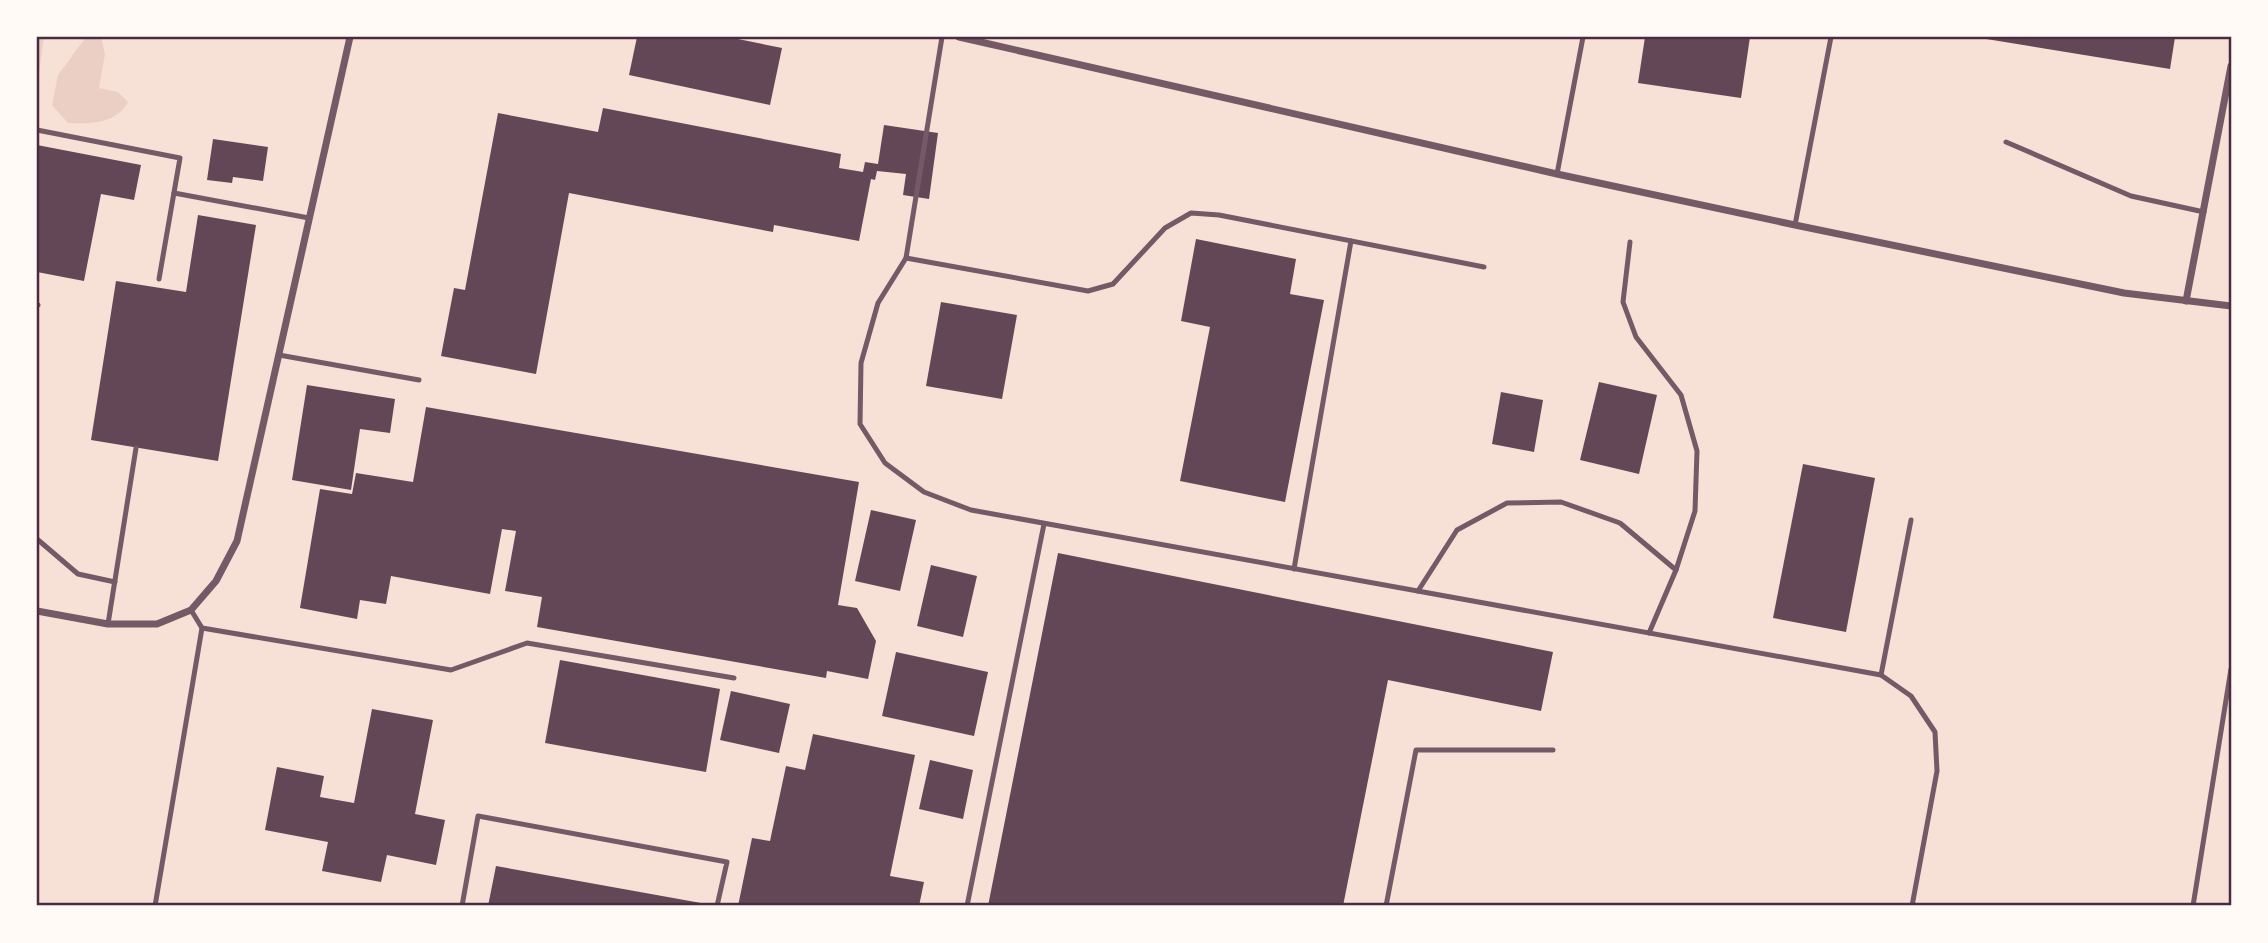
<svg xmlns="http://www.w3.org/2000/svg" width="2268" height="943" font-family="Helvetica,sans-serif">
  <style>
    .green { fill: #ebcfc5 }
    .building { fill: #644757 }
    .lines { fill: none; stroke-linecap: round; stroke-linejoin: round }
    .service { stroke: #755966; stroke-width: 5 }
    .minor { stroke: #755966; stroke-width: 7 }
    .neatline { fill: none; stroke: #4a2c40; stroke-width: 2.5 }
  </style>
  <rect width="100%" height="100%" fill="#f7e1d7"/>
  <g class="green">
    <polygon points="37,37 44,37 37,87"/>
    <path d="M 86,37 L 101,37 L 105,54 L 99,88 L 118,92 L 128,102 C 116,124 90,124 68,123 L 52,105 L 58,75 Z"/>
  </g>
  <g class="building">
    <polygon points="637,37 728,37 782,48 770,105 629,75"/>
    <polygon points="1645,37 1750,37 1741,98 1638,83"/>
    <polygon points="1974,37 2175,37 2170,69"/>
    <polygon points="603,108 841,154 839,168 863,172 865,162 878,164 884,125 938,133 929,199 903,195 906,174 877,171 875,180 871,179 859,241 774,225 773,232 569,193 536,374 441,356 454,288 465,290 498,113 598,132"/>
    <polygon points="213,139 268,147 263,181 233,177 232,183 207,180"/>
    <polygon points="37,145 141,165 134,200 101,194 84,281 37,272"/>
    <polygon points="198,215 256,225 218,461 91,440 116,281 186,292"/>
    <polygon points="1196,239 1296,259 1290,294 1324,300 1285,502 1180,481 1210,327 1181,321"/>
    <polygon points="941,302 1017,315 1002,399 926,386"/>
    <polygon points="1599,382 1657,395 1639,474 1580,460"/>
    <polygon points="307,385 395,399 390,433 360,429 351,490 292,480"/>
    <polygon points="1501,392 1543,400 1534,452 1492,444"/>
    <polygon points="426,407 859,482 838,605 857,608 876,641 868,679 827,671 826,678 537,627 542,597 505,591 516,531 502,529 490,594 391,576 386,604 360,600 357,619 300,608 320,489 352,494 356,473 413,482"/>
    <polygon points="1803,464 1875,478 1846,632 1773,618"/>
    <polygon points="871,510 916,520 900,591 855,581"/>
    <polygon points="1058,553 1553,652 1541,711 1388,680 1343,906 988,906"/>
    <polygon points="931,565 977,576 963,637 917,626"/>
    <polygon points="896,652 988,672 974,736 882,716"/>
    <polygon points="560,660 720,689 706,772 545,743"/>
    <polygon points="731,691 790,704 779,753 720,740"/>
    <polygon points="372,709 433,720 415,814 445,820 436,865 387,855 381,882 322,871 328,842 265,830 277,767 324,776 320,797 354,803"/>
    <polygon points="813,734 915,755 890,876 924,882 919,906 738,906 752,838 770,841 786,766 805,770"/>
    <polygon points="930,760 973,770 963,819 919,809"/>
    <polygon points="496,866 701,903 700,906 488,906"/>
  </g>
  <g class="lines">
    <g class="service">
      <polyline points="942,37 906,258 878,303 861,363 860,424 885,463 924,492 971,510 1881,675 1911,696 1935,732 1937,771 1912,906"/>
      <polyline points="37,130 180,158 159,279"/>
      <polyline points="2006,142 2131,196 2204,212"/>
      <polyline points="1557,174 1583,37"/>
      <polyline points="174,193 309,218"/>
      <polyline points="1795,225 1831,37"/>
      <polyline points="1630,242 1623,302 1636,337 1681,395 1697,451 1695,511 1676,570 1649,633"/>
      <polyline points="906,258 1088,291 1113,284 1165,228 1191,213 1219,215 1484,267"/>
      <polyline points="37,305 38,305"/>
      <polyline points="279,355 419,380"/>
      <polyline points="37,539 78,574 115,582"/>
      <polyline points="1294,569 1351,241"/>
      <polyline points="1418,591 1457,530 1507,503 1561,502 1620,523 1676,570"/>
      <polyline points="108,624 136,448"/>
      <polyline points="202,628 451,670 527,643 734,678"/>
      <polyline points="1881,675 1911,520"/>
      <polyline points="155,906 202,628 191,610"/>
      <polyline points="462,906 478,816 727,862 717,906"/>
      <polyline points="967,906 1044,524"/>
      <polyline points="1386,906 1416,750 1553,750"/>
      <polyline points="2193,906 2231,669"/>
    </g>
    <g class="minor">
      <polyline points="959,37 1557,174 1795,225 2124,293 2231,306"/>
      <polyline points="2186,301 2231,66"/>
      <polyline points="37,611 108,624 157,624 191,610 216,581 237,541 350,37"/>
    </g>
  </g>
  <rect width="2268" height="943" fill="none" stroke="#fffaf5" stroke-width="77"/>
  <rect x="38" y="38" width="2192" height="866" class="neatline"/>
</svg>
